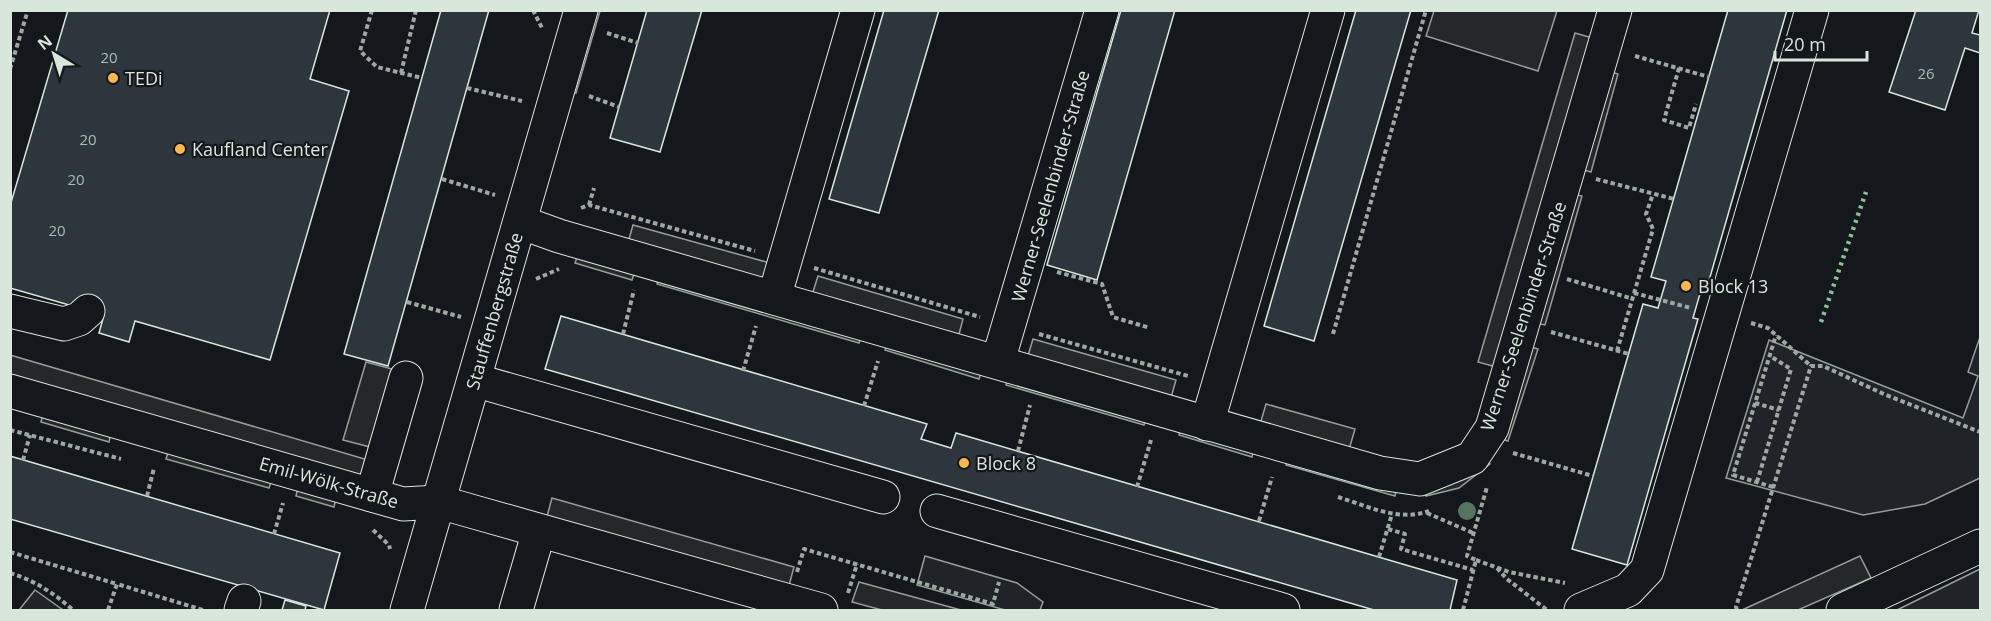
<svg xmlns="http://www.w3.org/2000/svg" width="1991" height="621" font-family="'Open Sans',sans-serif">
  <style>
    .green { fill: #202428; stroke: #939e99; stroke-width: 1.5 }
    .parking { fill: #24282b; stroke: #939e99; stroke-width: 1.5 }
    .building { fill: #2c363c; stroke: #d8e6dc; stroke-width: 1.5 }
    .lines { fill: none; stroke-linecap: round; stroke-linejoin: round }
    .minor-casing { stroke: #d8e6dc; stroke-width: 35 }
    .path { stroke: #9da8a2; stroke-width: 4; stroke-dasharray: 4.5 3; stroke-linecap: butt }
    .minor { stroke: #14181c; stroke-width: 33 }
    .hedge { stroke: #8ac095; stroke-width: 4.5; stroke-dasharray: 3 4.5; stroke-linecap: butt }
    .tree { fill: #55745f }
    .poi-dot { fill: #ffb74d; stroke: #14181c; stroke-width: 2 }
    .labels { text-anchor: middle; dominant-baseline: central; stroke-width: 4.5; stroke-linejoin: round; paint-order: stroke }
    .number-label { font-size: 15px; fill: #adbab4 }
    .poi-label { font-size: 18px; fill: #d8e6dc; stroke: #14181c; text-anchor: start }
    .street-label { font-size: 18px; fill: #d8e6dc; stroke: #14181c }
  </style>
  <rect width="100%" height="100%" fill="#14181c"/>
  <g class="green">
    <polygon points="1980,337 1980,478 1925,504 1863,515 1726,478 1769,340 1963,418 1978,376 1968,372"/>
    <polygon points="925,556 1017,583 1043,602 1040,610 1005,610 917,585"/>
    <polygon points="1980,569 1980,610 1897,610"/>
    <polygon points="35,590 63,610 19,610"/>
  </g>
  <g class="parking">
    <polygon points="588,11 600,11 576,93 564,90"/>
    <polygon points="1434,11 1434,10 1557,11 1538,71 1426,36"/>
    <polygon points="1575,33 1596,39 1500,368 1478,362"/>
    <polygon points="1608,71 1618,74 1591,172 1580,169"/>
    <polygon points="1573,194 1582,196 1545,325 1535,323"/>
    <polygon points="633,225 777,265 771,287 627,246"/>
    <polygon points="579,251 636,268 632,280 575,263"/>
    <polygon points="659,275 862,333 859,343 657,284"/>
    <polygon points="818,276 963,319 958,338 812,295"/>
    <polygon points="1033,339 1176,380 1170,401 1027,359"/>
    <polygon points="888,341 982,369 979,379 885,350"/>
    <polygon points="1528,346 1538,349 1508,441 1498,438"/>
    <polygon points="10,355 368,460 361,485 11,383"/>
    <polygon points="366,362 392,369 370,447 343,440"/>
    <polygon points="1008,376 1146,416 1144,425 1006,385"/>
    <polygon points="1266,404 1355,429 1348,453 1259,428"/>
    <polygon points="43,413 111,433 109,442 41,422"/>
    <polygon points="1181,425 1254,447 1252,457 1179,435"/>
    <polygon points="169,449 272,479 269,488 166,459"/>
    <polygon points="1289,456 1397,487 1395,496 1286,465"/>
    <polygon points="1484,457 1490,464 1459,488 1426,496 1424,488"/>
    <polygon points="298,487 336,498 334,507 296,496"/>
    <polygon points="552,498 794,567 788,589 546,520"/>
    <polygon points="1860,556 1871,578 1798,610 1742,610"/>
    <polygon points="859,582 961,610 882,610 852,602"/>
  </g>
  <g class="building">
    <polygon points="68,10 330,10 310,79 349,91 270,360 135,321 129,342 99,333 104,315 10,288 10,206"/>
    <polygon points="441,10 489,10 388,366 344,354"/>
    <polygon points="647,10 702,10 660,152 610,138"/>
    <polygon points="884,10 939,10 879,213 829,199"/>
    <polygon points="1121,10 1175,10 1097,280 1047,265"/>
    <polygon points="1356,10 1411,10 1314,341 1264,326"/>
    <polygon points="1728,10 1787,10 1706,291 1701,290 1693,318 1698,319 1627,565 1572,549 1643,304 1658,308 1666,281 1651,277"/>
    <polygon points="1916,10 1979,10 1972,33 1980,35 1980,53 1965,48 1945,110 1889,92"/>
    <polygon points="561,316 927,424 921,439 951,448 956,433 1457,580 1450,610 1374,610 545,369"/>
    <polygon points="10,456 340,553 324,610 10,519"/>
    <polygon points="285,600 306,606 305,610 282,610"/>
  </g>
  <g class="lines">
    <defs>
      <g id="minor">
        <polyline points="520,222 559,236 1380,473 1420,479 1472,458 1492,428 1615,10"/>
        <polyline points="774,298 858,10"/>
        <polyline points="10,311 64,324 79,319 88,311"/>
        <polyline points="998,361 1102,10"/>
        <polyline points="474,380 883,497"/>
        <polyline points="10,391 403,504 439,502 821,610"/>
        <polyline points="1207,424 1328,10"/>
        <polyline points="372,495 406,378"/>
        <polyline points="937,511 1283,610"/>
        <polyline points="241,610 244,601"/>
        <polyline points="407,610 581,10"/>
        <polyline points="516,610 539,531"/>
        <polyline points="1581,610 1628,590 1647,570 1812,10"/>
        <polyline points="1843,610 1980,546"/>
      </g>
    </defs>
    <use href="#minor" class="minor-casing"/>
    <g class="path">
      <polyline points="372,10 360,51 377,67 422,78"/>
      <polyline points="533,10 543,30"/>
      <polyline points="607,33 638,43"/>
      <polyline points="1635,56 1709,77"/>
      <polyline points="1679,68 1664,120 1689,128 1696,104"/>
      <polyline points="10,69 28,10"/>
      <polyline points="401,73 416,10"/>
      <polyline points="467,88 522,101"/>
      <polyline points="589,96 619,107"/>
      <polyline points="442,179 495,195"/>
      <polyline points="1596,179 1674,199"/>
      <polyline points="589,205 594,188"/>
      <polyline points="581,208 589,205 755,251"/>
      <polyline points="814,268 980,317"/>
      <polyline points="1057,272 1102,284 1113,317 1150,328"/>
      <polyline points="536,279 559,269"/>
      <polyline points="1567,279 1633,299"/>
      <polyline points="1634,293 1691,308"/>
      <polyline points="407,302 461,317"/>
      <polyline points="1751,323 1768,328 1811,366"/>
      <polyline points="1551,332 1629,354"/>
      <polyline points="623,334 634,290"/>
      <polyline points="1039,334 1188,376"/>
      <polyline points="1333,334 1426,10"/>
      <polyline points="1617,351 1653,229 1646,214 1653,194"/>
      <polyline points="743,371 756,326"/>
      <polyline points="1755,403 1779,410"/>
      <polyline points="864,406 878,361"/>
      <polyline points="10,430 121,459"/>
      <polyline points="1018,451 1030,405"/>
      <polyline points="1513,453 1593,476"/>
      <polyline points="23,460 30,435"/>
      <polyline points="1757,482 1791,369 1770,356"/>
      <polyline points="1137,487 1151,440"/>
      <polyline points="1773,487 1733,475 1776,335"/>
      <polyline points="147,496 154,468"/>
      <path d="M 1338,497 C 1367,506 1399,522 1429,511"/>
      <polyline points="1427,513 1473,533"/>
      <polyline points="1259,521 1272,477"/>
      <polyline points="1388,529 1405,534 1401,549 1473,570"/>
      <polyline points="373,530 389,545 390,549"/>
      <polyline points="274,534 283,503"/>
      <polyline points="10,552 117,584"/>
      <polyline points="1379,557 1392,514"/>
      <polyline points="1476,560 1509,572 1565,583"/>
      <polyline points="1497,568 1507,579 1547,610"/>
      <polyline points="797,572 804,549 993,604 999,582"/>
      <path d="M 10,573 C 34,580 55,594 73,610"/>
      <polyline points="848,593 857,564"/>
      <polyline points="108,610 117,584 203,610"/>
      <polyline points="1463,610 1476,560 1467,556 1487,487"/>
      <polyline points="1737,610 1736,607 1811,366 1823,366 1886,395 1980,432"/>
    </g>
    <use href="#minor" class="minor"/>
    <polyline class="hedge" points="1821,322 1866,192"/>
  </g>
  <circle class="tree" cx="1467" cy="511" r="9"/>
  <g class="poi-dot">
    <circle cx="113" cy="78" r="6"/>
    <circle cx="180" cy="149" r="6"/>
    <circle cx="1686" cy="286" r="6"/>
    <circle cx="964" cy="463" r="6"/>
  </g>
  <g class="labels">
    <g class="number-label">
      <text x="109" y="57">20</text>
      <text x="1926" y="73">26</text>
      <text x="88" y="139">20</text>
      <text x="76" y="179">20</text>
      <text x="57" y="230">20</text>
    </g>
    <g class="poi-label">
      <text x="125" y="78">TEDi</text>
      <text x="192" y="149">Kaufland Center</text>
      <text x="1698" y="286">Block 13</text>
      <text x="976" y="463">Block 8</text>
    </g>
    <g class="street-label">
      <text transform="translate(1050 186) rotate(-74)">Werner-Seelenbinder-Straße</text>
      <text transform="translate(494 311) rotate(-74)">Stauffenbergstraße</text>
      <text transform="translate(1523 316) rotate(-72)">Werner-Seelenbinder-Straße</text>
      <text transform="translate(329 482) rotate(16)">Emil-Wölk-Straße</text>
    </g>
  </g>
  <rect width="1991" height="621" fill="none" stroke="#d8e6dc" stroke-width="24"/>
  <g transform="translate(54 54) rotate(322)" stroke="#14181c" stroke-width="4.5" paint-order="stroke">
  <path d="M0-4.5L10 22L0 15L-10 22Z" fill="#d8e6dc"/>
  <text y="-9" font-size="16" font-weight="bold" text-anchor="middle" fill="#d8e6dc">N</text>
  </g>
  <path d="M1775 51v9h92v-9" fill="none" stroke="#d8e6dc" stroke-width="3"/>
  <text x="1784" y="51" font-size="18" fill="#d8e6dc" stroke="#14181c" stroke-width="4.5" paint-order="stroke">20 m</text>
</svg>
